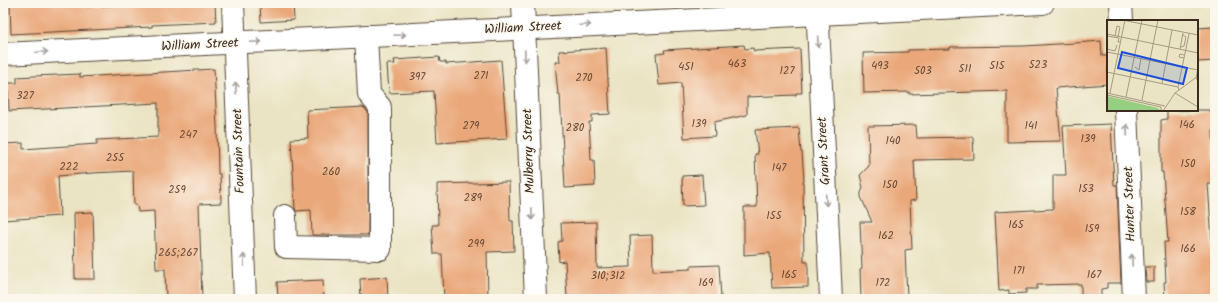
<svg xmlns="http://www.w3.org/2000/svg" width="1218" height="302" font-family="Kalam,sans-serif">
  <style>
    .building { fill: #eaa779 }
    .lines { fill: none; stroke-linecap: round; stroke-linejoin: round }
    .minor-casing { stroke: #554637; stroke-width: 24 }
    .minor { stroke: #fff; stroke-width: 22 }
    .oneway { stroke: #a79f9a }
    .labels { text-anchor: middle; dominant-baseline: central; stroke-width: 3; stroke-linejoin: round; paint-order: stroke }
    .number-label { font-size: 11px; fill: #674935 }
    .street-label { font-size: 13px; fill: #3b2a1e; stroke: #fbf7ec }
    .inset-road { fill: none; stroke: #a49a82; stroke-width: 1 }
    .view { fill: #1d4ed8; fill-opacity: 0.15; stroke: #1d4ed8; stroke-width: 2 }
    .inset-edge { fill: none; stroke: #3b2a1e; stroke-width: 2 }
  </style>
  <rect width="100%" height="100%" fill="#fbf7ec"/>
  <filter id="ink" filterUnits="userSpaceOnUse"><feTurbulence type="fractalNoise" baseFrequency=".025" numOctaves="2"/><feDisplacementMap in="SourceGraphic" scale="8" xChannelSelector="R" yChannelSelector="G"/><feConvolveMatrix kernelMatrix="1 2 1 2 8 2 1 2 1" color-interpolation-filters="sRGB"/></filter>
  <filter id="wash" filterUnits="userSpaceOnUse"><feTurbulence type="fractalNoise" baseFrequency=".012" numOctaves="4" result="noise"/><feDisplacementMap in="SourceGraphic" scale="16" xChannelSelector="R" yChannelSelector="G"/><feGaussianBlur stdDeviation="0.9" result="paint"/><feColorMatrix in="noise" values="0 0 0 0 0 0 0 0 0 0 0 0 0 0 0 0 0 1.4 0 .05"/><feComposite in="paint" operator="in"/></filter>
  <g filter="url(#wash)">
    <rect width="100%" height="100%" fill="#eae4c4"/>
    <g id="blocks">
      <g class="building">
        <polygon points="10,3 86,3 86,7 160,3 215,3 216,22 152,25 152,27 11,34"/>
        <polygon points="260,3 293,3 294,20 261,22"/>
        <polygon points="1213,27 1215,61 1197,62 1197,28"/>
        <polygon points="1101,41 1102,56 1108,56 1108,84 1056,88 1061,141 1007,142 1007,91 909,94 909,92 864,93 863,53 908,52 908,50 950,49 950,47 1024,46 1075,43"/>
        <polygon points="744,45 745,49 753,48 754,51 800,49 802,93 796,93 796,95 747,97 747,115 714,122 715,136 684,138 681,83 659,85 656,54 665,53 664,50"/>
        <polygon points="606,48 610,114 592,115 592,122 589,122 591,160 594,160 595,186 565,188 560,94 558,94 555,62 560,62 559,51"/>
        <polygon points="439,57 440,62 446,62 446,64 501,60 507,139 437,143 434,91 389,93 387,64 395,64 394,60"/>
        <polygon points="214,69 217,127 218,174 220,174 221,203 199,204 202,299 166,299 165,269 156,269 154,211 138,212 137,205 134,205 133,171 93,173 58,176 60,216 3,220 3,144 23,143 23,149 97,144 97,140 158,137 158,103 9,111 8,83 17,83 17,77 34,76 80,74 80,77"/>
        <polygon points="363,107 368,112 368,235 312,235 311,210 296,211 295,208 291,139 308,138 307,110"/>
        <polygon points="1167,110 1210,110 1211,114 1213,114 1214,131 1213,131 1215,184 1208,184 1215,284 1215,299 1165,299 1164,282 1166,282 1164,242 1168,242 1163,172 1161,172 1161,120 1167,119"/>
        <polygon points="1111,124 1114,185 1117,185 1121,283 1107,283 1107,288 1101,289 1101,299 1081,299 1081,284 1037,285 1037,289 1026,289 1026,293 1009,294 1009,290 999,291 995,212 1053,209 1053,175 1066,175 1063,126"/>
        <polygon points="916,125 917,138 973,137 974,159 914,160 916,200 910,201 912,249 905,250 907,297 861,298 860,270 862,269 860,222 872,222 861,197 861,193 863,188 860,175 869,166 868,126"/>
        <polygon points="799,128 801,152 802,152 804,181 803,181 804,262 808,262 808,287 772,288 770,253 744,255 744,207 757,207 755,154 758,154 755,130"/>
        <polygon points="702,175 704,205 683,206 682,176"/>
        <polygon points="509,182 510,221 513,221 514,251 487,252 488,299 444,299 442,254 434,254 432,225 438,225 437,184"/>
        <polygon points="93,212 95,279 75,279 74,213"/>
        <polygon points="596,222 597,268 631,267 630,236 652,235 653,271 691,269 691,266 719,265 721,299 610,299 610,296 567,298 565,261 559,262 558,242 562,241 561,223"/>
        <polygon points="1145,267 1154,267 1154,282 1146,282"/>
        <polygon points="387,277 388,299 361,299 360,279"/>
        <polygon points="323,280 324,299 278,299 277,282"/>
      </g>
    </g>
  </g>
  <g filter="url(#ink)">
    <use href="#blocks" fill-opacity="0" stroke="#554637" stroke-width="1"/>
    <g class="lines">
      <defs>
        <g id="minor">
          <polyline points="233,3 245,299"/>
          <polyline points="523,3 536,299"/>
          <polyline points="817,3 831,299"/>
          <polyline points="1121,3 1122,21"/>
          <polyline points="3,54 1043,3"/>
          <polyline points="1126,110 1134,299"/>
          <polyline points="285,216 286,247 380,249 380,107 369,94 366,36"/>
        </g>
      </defs>
      <use href="#minor" class="minor-casing"/>
      <use href="#minor" class="minor"/>
    </g>
    <defs><path id="oneway-shaft" d="M-6 0H5M1.5-3L5.5 0L1.5 3" fill="none" stroke-width="1.6" stroke-linecap="round" stroke-linejoin="round"/></defs>
    <g class="oneway">
      <use href="#oneway-shaft" transform="translate(585 25) rotate(-3)"/>
      <use href="#oneway-shaft" transform="translate(400 35) rotate(-3)"/>
      <use href="#oneway-shaft" transform="translate(256 42) rotate(-3)"/>
      <use href="#oneway-shaft" transform="translate(818 42) rotate(87)"/>
      <use href="#oneway-shaft" transform="translate(42 52) rotate(-3)"/>
      <use href="#oneway-shaft" transform="translate(525 56) rotate(88)"/>
      <use href="#oneway-shaft" transform="translate(236 88) rotate(-92)"/>
      <use href="#oneway-shaft" transform="translate(1127 130) rotate(-92)"/>
      <use href="#oneway-shaft" transform="translate(826 200) rotate(87)"/>
      <use href="#oneway-shaft" transform="translate(532 214) rotate(88)"/>
      <use href="#oneway-shaft" transform="translate(244 260) rotate(-92)"/>
      <use href="#oneway-shaft" transform="translate(1132 260) rotate(-92)"/>
    </g>
  </g>
  <g class="labels">
    <g class="number-label">
      <text x="737" y="64">463</text>
      <text x="1038" y="65">523</text>
      <text x="880" y="66">493</text>
      <text x="997" y="66">515</text>
      <text x="686" y="67">451</text>
      <text x="965" y="69">511</text>
      <text x="787" y="71">127</text>
      <text x="923" y="71">503</text>
      <text x="481" y="76">271</text>
      <text x="417" y="77">397</text>
      <text x="584" y="78">270</text>
      <text x="25" y="96">327</text>
      <text x="699" y="124">139</text>
      <text x="1187" y="125">146</text>
      <text x="471" y="126">279</text>
      <text x="1031" y="126">141</text>
      <text x="575" y="128">280</text>
      <text x="188" y="135">247</text>
      <text x="1088" y="139">139</text>
      <text x="893" y="141">140</text>
      <text x="115" y="158">255</text>
      <text x="1188" y="164">150</text>
      <text x="69" y="167">222</text>
      <text x="779" y="168">147</text>
      <text x="331" y="172">260</text>
      <text x="890" y="185">150</text>
      <text x="1086" y="189">153</text>
      <text x="177" y="190">259</text>
      <text x="473" y="198">289</text>
      <text x="1188" y="212">158</text>
      <text x="774" y="216">155</text>
      <text x="1016" y="225">165</text>
      <text x="1092" y="229">159</text>
      <text x="886" y="236">162</text>
      <text x="476" y="244">299</text>
      <text x="1188" y="249">166</text>
      <text x="178" y="253">265;267</text>
      <text x="1019" y="271">171</text>
      <text x="789" y="275">165</text>
      <text x="1094" y="275">167</text>
      <text x="608" y="276">310;312</text>
      <text x="706" y="283">169</text>
      <text x="883" y="283">172</text>
    </g>
    <g class="street-label">
      <text transform="translate(523 28) rotate(-3)">William Street</text>
      <text transform="translate(200 45) rotate(-3)">William Street</text>
      <text transform="translate(239 151) rotate(-92)">Fountain Street</text>
      <text transform="translate(529 151) rotate(-92)">Mulberry Street</text>
      <text transform="translate(824 151) rotate(-93)">Grant Street</text>
      <text transform="translate(1130 204) rotate(-92)">Hunter Street</text>
    </g>
  </g>
  <g transform="translate(1107 20)">
    <rect width="91" height="91" fill="#eae4c4"/>
    <path d="M 0,76 L 51,88 L 53,90 L 0,91 Z" fill="#96cf82"/>
    <path class="inset-road" d="M 15,0 L 91,15M 0,14 L 91,33M 0,16 L 12,18 L 11,22 L 14,22M 8,16 L 10,6 L 13,7 L 11,17M 74,27 L 77,26 L 79,17 L 76,15M 0,29 L 8,31 L 10,25M 73,29 L 76,13M 0,32 L 91,50M 77,38 L 72,37 L 73,34 L 77,35M 28,47 L 32,50 L 34,38M 91,48 L 89,58 L 91,61M 0,52 L 71,67 L 72,70M 55,63 L 65,10M 71,67 L 82,14M 0,73 L 58,86M 3,73 L 18,0M 68,73 L 91,87M 0,75 L 54,87 L 54,91M 19,77 L 35,0M 35,80 L 51,0M 56,91 L 68,73 L 91,56"/>
    <path class="view" d="M 15,32 L 80,48 L 76,64 L 11,48 Z"/>
    <rect width="91" height="91" class="inset-edge"/>
  </g>
  <rect width="1218" height="302" fill="none" stroke="#fbf7ec" stroke-width="16"/>
</svg>
